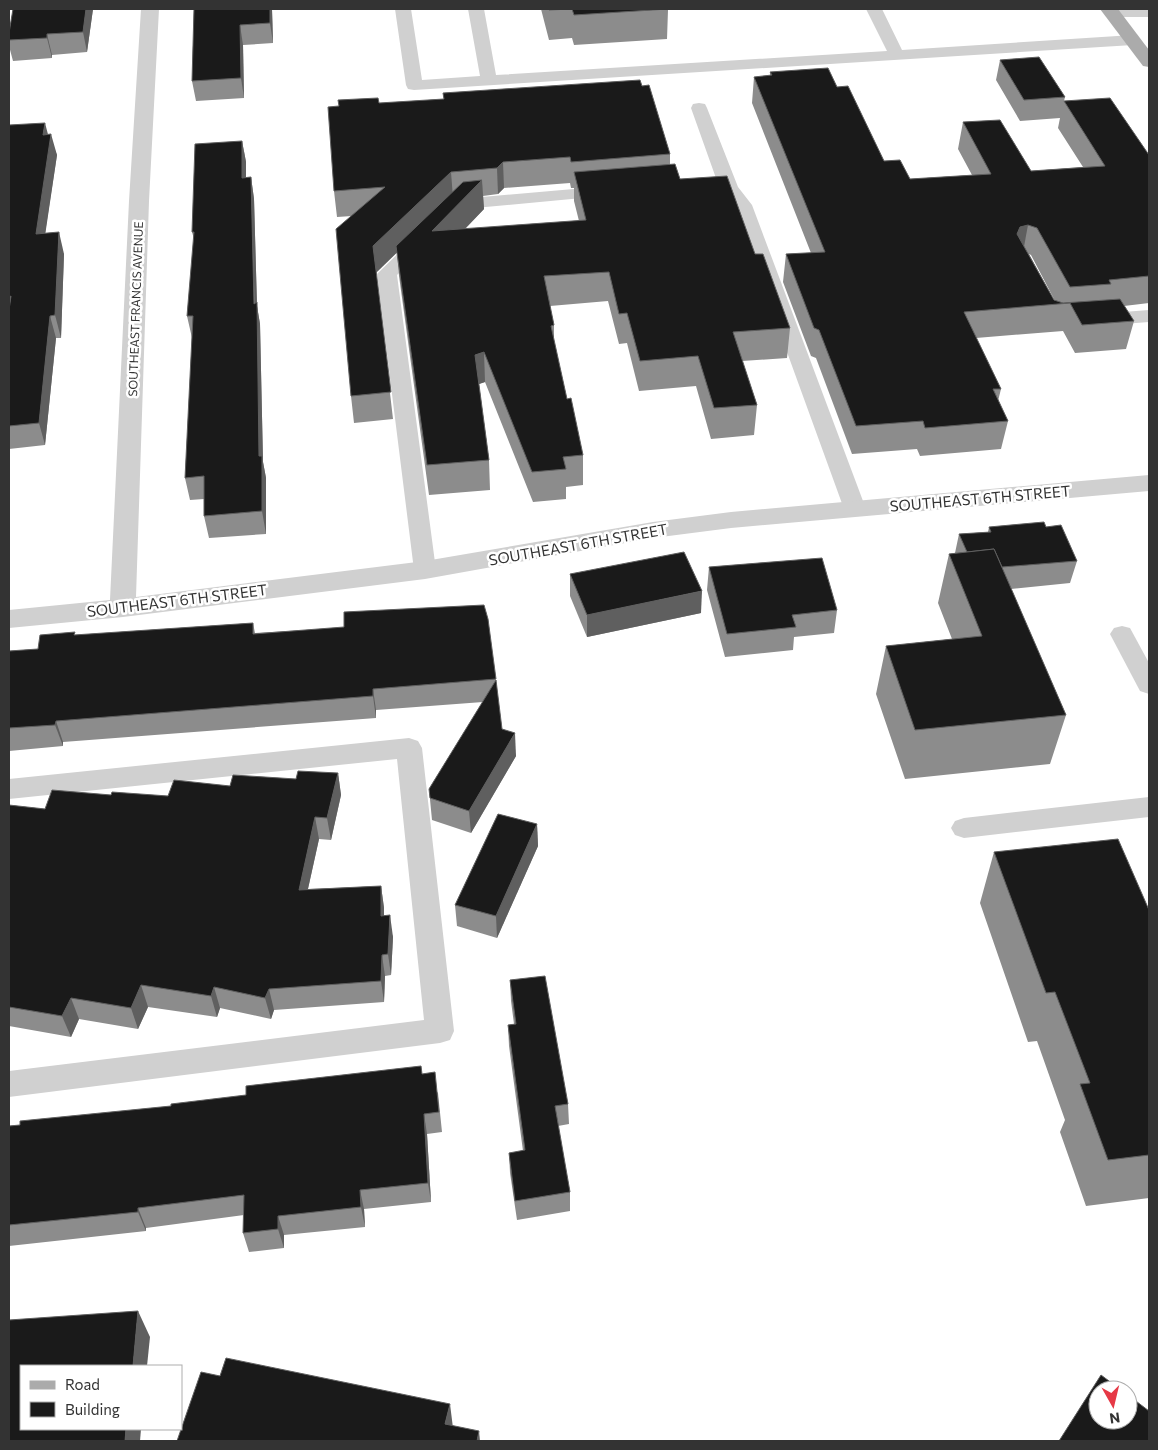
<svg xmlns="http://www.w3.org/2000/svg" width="1158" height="1450" font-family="Commissioner,sans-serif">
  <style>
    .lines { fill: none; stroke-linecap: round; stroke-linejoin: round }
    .lane { fill: #d0d0d0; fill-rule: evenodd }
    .street { fill: #d0d0d0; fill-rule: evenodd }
    .primary { fill: #ababab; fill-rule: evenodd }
    .wall { fill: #8c8c8c; fill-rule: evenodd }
    .shaded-wall { fill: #5f5f5f }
    .building { fill: #1a1a1a; stroke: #5f5f5f }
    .labels { text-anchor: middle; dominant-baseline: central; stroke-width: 5; stroke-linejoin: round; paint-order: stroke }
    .far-street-label { font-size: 12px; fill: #333; stroke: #fff }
    .street-label { font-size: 15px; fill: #333; stroke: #fff }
  </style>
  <rect width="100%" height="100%" fill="#fff"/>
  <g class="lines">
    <g class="lane">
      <polygon points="395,9 411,9 422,80 480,76 468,9 484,9 496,75 887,51 866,9 882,9 902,50 1133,35 1141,40 1133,45 414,90 408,89 406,85"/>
      <polygon points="1113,9 1149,9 1149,17 1107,17 1105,14"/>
      <polygon points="699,103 705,104 707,108 738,187 752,205 866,509 863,514 855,516 847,514 844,509 734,206 723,193 696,188 693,184 696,180 702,179 717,181 691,108 693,104"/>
      <path d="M 608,186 L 614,187 L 617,191 L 614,195 L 464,209 C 459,215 455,216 447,214 L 444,210 L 453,200 L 459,199 Z"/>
      <polygon points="423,234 430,236 432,240 397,275 436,570 433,576 425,578 417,576 414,570 377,274 416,236"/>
      <polygon points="1149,310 1149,322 1097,326 1090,324 1087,320 1090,316 1097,314"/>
      <polygon points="1122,626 1130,628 1149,663 1149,694 1140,691 1110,634 1114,628"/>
      <polygon points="409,738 418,741 422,748 454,1031 450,1040 440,1043 9,1097 9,1071 424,1020 397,759 9,799 9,779"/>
      <polygon points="1149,797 1149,817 964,838 955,835 951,828 955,821 964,818"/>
    </g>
    <polygon class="street" points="141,9 159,9 149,201 136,597 425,561 653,522 731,512 1149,475 1149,491 731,528 653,538 425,579 123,617 9,628 9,610 110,600 129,201"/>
    <polygon class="primary" points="1100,9 1118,9 1149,50 1149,67 1143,66"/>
  </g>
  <g class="wall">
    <polygon points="13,9 93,9 87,52 52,55 52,58 13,61 9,46 9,33"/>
    <polygon points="194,9 272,9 273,43 243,45 244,98 196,101 192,81"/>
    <polygon points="541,9 672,9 668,10 667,39 574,45 572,38 549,40"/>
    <path d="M 1000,60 L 1065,97 L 1064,101 L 1149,155 L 1149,303 L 1124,306 L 1134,321 L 1126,349 L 1075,353 L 1063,331 L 976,338 L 1001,389 L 998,401 L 1008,421 L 1001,449 L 920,456 L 917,449 L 852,454 L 816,358 L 811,356 L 783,282 L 786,254 L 811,253 L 752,103 L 754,77 L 770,76 L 770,72 L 837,87 L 884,161 L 910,179 L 972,175 L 958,149 L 963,122 L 1031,171 L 1083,167 L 1058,128 L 1060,118 L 1020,121 L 996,80 ZM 1029,254 L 1031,255 L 1055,301 L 1054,300 Z"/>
    <path d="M 642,86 L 670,154 L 670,164 L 680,179 L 755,254 L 790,328 L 787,358 L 742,361 L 757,405 L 754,435 L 711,439 L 696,386 L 639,391 L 627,343 L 619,344 L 608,301 L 550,306 L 554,325 L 554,341 L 567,399 L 583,455 L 583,485 L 566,487 L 566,499 L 533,502 L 485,382 L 479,384 L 489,460 L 490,490 L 429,495 L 399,276 L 397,252 L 376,272 L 393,419 L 354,423 L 351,396 L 352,216 L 337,217 L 334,191 L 339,106 L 444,99 L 443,93 ZM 570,183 L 571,188 L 574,188 L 574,201 L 579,221 L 465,229 L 484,209 L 483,196 L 498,194 L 504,188 Z"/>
    <polygon points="9,125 48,134 57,155 45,233 64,254 61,338 56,338 45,445 9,449"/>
    <polygon points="242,141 246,162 246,177 251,177 254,199 257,306 260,324 263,462 266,478 266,534 209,538 204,516 204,499 190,500 185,478 192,338 187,316 194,239 192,232"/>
    <polygon points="989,527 1046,527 1077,561 1070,583 1011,589 1066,715 1050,764 905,779 876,694 886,646 952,639 938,603 949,554 955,553 959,534 988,532"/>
    <polygon points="709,567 837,610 834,633 794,637 793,650 725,657 707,590"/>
    <polygon points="570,574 701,613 587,637 570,596"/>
    <polygon points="488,619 502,729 516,756 471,833 432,820 429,789 483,702 376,710 376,718 63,742 63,746 9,751 9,651 38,649 76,635 253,623 255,633"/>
    <polygon points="338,773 341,795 331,840 319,839 308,889 381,886 384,908 384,915 393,937 391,975 385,976 384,1002 274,1010 271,1019 220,1008 217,1017 148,1007 138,1029 79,1019 71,1037 9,1026 9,1027 9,805 45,809 111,795 168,796 230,786 296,779"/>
    <polygon points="537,824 538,846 497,938 457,926 455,905"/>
    <polygon points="994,852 1149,910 1149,1198 1086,1206 1060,1132 1065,1120 1037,1041 1028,1042 980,903"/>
    <polygon points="510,980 568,1104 569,1124 558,1126 570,1192 570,1211 517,1220 510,1173 509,1153 523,1151 509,1046 508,1025 514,1024 511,1001"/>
    <polygon points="421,1066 422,1074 438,1093 442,1132 427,1134 431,1202 364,1209 365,1227 284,1235 284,1248 249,1252 243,1233 244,1215 146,1228 146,1231 9,1246 9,1126 20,1125 171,1106 246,1095"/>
  </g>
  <g class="shaded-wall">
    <polygon points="86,9 93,9 87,52 83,32"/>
    <polygon points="270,9 272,9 273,43 270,23"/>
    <polygon points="240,25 243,45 244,98 241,78"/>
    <polygon points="47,34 52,55 52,58 47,38"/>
    <polygon points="45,123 50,142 51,134 57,155 42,256 36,234 43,135"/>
    <polygon points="242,141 246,162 246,199 242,178"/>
    <polygon points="503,162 504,188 498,194 497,168"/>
    <polygon points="451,172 453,198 376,273 373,246"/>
    <polygon points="251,177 254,199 257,306 260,324 263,462 266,478 266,534 262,511 259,456"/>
    <polygon points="482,180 484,209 434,261 432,231"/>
    <polygon points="1028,225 1023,252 1017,234 1020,227"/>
    <polygon points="59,232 64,254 61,338 55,315"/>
    <polygon points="50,316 56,338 45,445 39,423"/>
    <polygon points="484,352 485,382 476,385 475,355"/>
    <polygon points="702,591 701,613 587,637 587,615"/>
    <polygon points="373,689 376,710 376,718 373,696"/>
    <polygon points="56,721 63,742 63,746 55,725"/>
    <polygon points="515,733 516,756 471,833 469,811"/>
    <polygon points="338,773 341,795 331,840 327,818"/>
    <polygon points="315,817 319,839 303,911 299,890"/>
    <polygon points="537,824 538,846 497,938 496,916"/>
    <polygon points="381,886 384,908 384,937 381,916"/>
    <polygon points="390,915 393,937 391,975 388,954"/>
    <polygon points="382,955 385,976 384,1002 381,981"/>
    <polygon points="141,985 148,1007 138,1029 131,1008"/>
    <polygon points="214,987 220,1008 217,1017 211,996"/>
    <polygon points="269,989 274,1010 271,1019 265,998"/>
    <polygon points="71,998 79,1019 71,1037 62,1016"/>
    <polygon points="424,1114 427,1134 431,1202 428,1183"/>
    <polygon points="360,1190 364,1209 365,1227 361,1207"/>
    <polygon points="138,1208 146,1228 146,1231 138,1212"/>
    <polygon points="278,1216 284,1235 284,1248 278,1229"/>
    <polygon points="138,1311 150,1337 147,1366 133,1366"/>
    <polygon points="450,1404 453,1428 445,1424"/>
    <polygon points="126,1429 141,1429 140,1441 125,1441"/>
    <polygon points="479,1431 480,1441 477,1441"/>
  </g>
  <g class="building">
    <polygon points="13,9 86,9 83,32 47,34 47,38 9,40 9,33"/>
    <polygon points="194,9 270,9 270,23 240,25 241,78 192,81"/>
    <polygon points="549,9 668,9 574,15 572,9 549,10"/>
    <polygon points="1039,57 1065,97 1024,100 1000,60"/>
    <polygon points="828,68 837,87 848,86 884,161 900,160 910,179 991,174 963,122 1000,120 1031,171 1105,166 1064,101 1110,98 1149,155 1149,276 1109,280 1111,284 1070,287 1037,228 1028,225 1020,227 1017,234 1054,300 1063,303 1120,299 1134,321 1082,325 1070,303 964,312 1001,389 993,389 1008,421 925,428 923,421 856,426 819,330 814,328 786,254 825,252 754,77 772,75 770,72"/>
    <polygon points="640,80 642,86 649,85 670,154 571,162 570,157 503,162 497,168 451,172 373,246 391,392 351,396 336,229 385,187 334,191 328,107 339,106 338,100 378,98 379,103 444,99 443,93"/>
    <polygon points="45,123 43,135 51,134 36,234 59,232 55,315 50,316 39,423 9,426 9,310 11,296 9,297 9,125"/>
    <polygon points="242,141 242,178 251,177 254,304 257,302 259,456 262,456 262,511 204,516 204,476 185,478 193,316 187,316 194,232 192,232 195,144"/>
    <polygon points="675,164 680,179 727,176 755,254 763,254 790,328 733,332 757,405 714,408 698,356 640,361 627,313 619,314 609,272 544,276 554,325 551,326 567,399 571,398 583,455 563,457 566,469 532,472 484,352 475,355 489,460 427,465 396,246 463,182 482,180 432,231 586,220 574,172"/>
    <polygon points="1044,522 1046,527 1061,525 1077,561 1002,567 994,549 967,552 959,534 991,532 989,527"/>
    <polygon points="994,549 1066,715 915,730 886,646 982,636 949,554"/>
    <polygon points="684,552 702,591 587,615 570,574"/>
    <polygon points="822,558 837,610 792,615 796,627 727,634 709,567"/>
    <polygon points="484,605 488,619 496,679 373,689 373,696 56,721 55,725 9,728 9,651 38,649 40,635 75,632 74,635 253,623 253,634 344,627 344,612"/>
    <polygon points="496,680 502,729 515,733 469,811 430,798 429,789"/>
    <polygon points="298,771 338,773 327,818 315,817 299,890 381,886 381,916 390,915 388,954 382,955 381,981 269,989 265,998 214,987 211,996 141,985 131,1008 71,998 62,1016 9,1007 9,805 45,809 52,790 111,795 112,792 168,796 174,780 230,786 233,775 296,779"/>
    <polygon points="498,814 537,824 496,916 455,905"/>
    <polygon points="1118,839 1149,910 1149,1155 1108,1160 1080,1084 1090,1083 1055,992 1046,993 994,852"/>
    <polygon points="545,976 568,1104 555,1106 570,1192 515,1201 509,1153 525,1150 508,1025 516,1024 510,980"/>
    <polygon points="421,1066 422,1074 435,1072 439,1112 424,1114 428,1183 360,1190 361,1207 278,1216 278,1229 243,1233 244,1195 138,1208 138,1212 9,1225 9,1126 20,1125 20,1121 171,1106 171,1104 246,1095 246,1086"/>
    <polygon points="138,1311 133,1366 21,1366 21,1429 126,1429 125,1441 9,1441 9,1320"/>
    <polygon points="226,1358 450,1404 445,1424 479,1431 477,1441 177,1441 201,1372 220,1376"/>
    <polygon points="1101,1375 1121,1390 1098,1390 1098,1420 1128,1420 1128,1395 1149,1411 1149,1439 1148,1441 1059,1441"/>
  </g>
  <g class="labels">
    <g class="far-street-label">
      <text transform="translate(135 309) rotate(-88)">SOUTHEAST FRANCIS AVENUE</text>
    </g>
    <g class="street-label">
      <text transform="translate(980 498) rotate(-5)">SOUTHEAST 6TH STREET</text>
      <text transform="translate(578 544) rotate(-10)">SOUTHEAST 6TH STREET</text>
      <text transform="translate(177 600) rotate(-7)">SOUTHEAST 6TH STREET</text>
    </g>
  </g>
  <rect width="1158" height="1450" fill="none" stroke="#333333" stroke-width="20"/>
  <rect x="20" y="1365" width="162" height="65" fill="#ffffff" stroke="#adadad"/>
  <rect x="30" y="1381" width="25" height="8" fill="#ababab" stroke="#adadad"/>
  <text x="65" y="1390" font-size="15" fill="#333333">Road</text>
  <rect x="30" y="1402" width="25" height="15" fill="#1a1a1a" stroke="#adadad"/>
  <text x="65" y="1415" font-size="15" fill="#333333">Building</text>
  <g transform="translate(1113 1405) rotate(172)"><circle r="24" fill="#ffffff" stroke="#adadad"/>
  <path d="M0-4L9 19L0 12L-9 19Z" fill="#e63946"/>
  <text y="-8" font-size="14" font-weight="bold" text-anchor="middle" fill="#333333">N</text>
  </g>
</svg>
